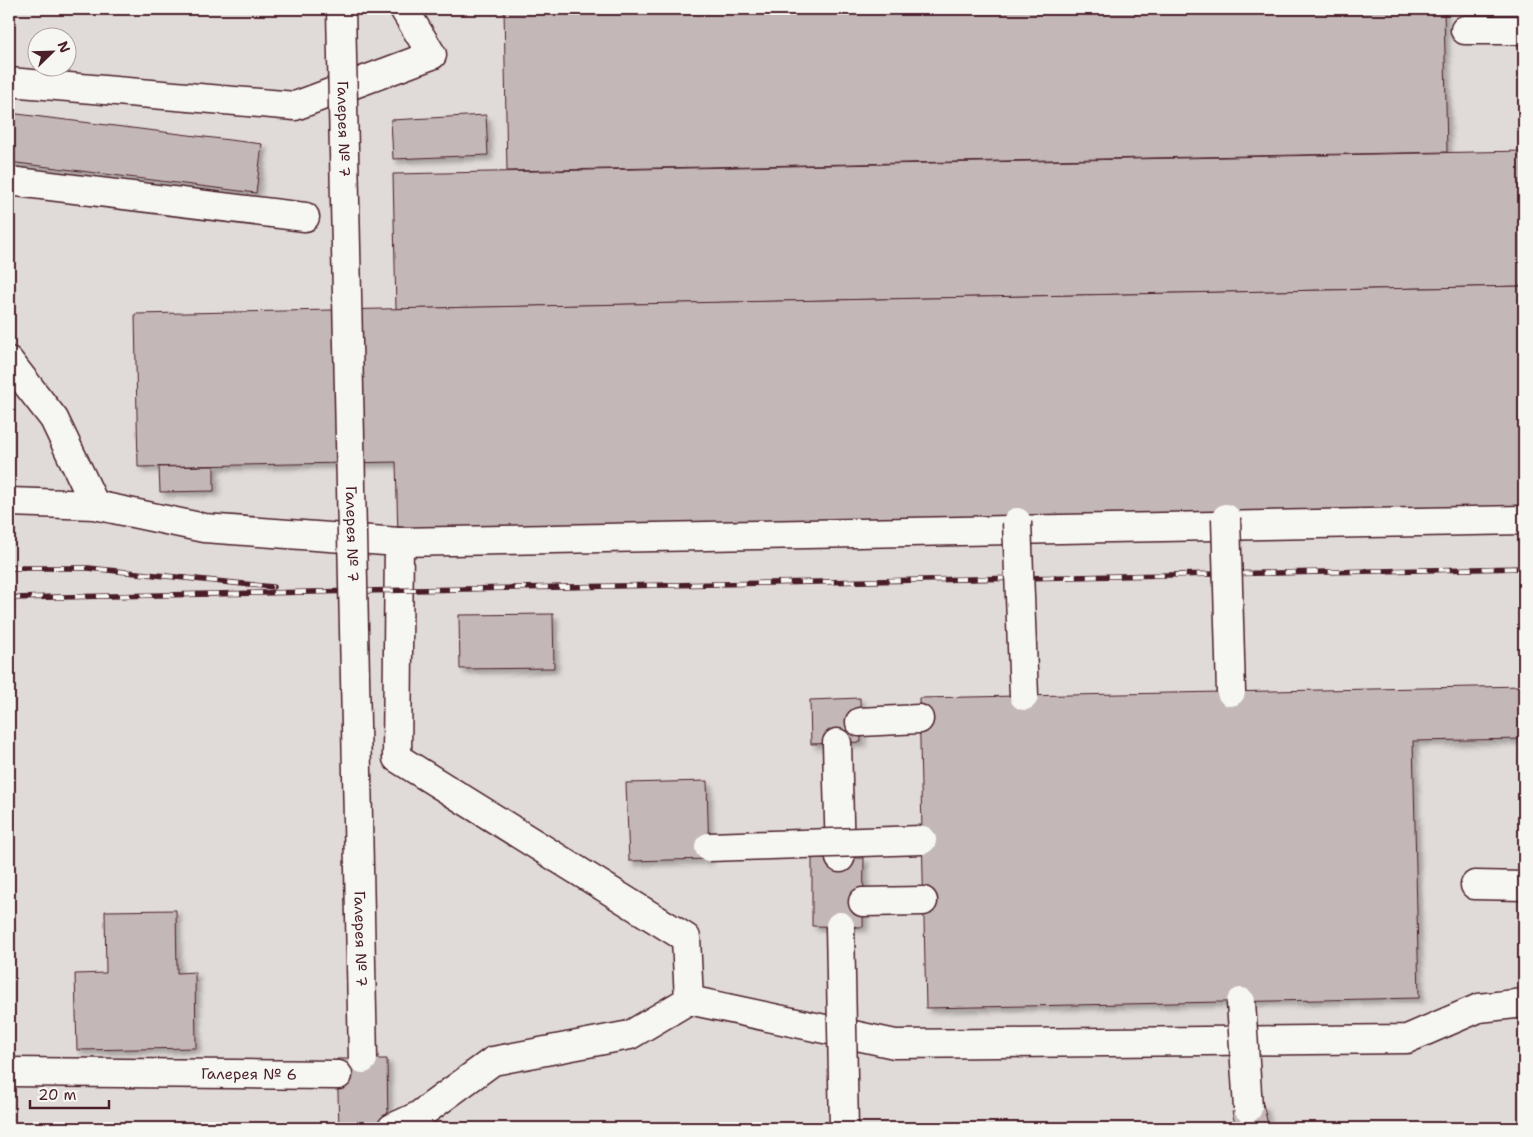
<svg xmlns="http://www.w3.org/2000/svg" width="1533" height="1137" font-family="'Shantell Sans',sans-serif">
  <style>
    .built { fill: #e0dad8; fill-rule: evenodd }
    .building { fill: #c4b7b7; stroke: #4a1f2b; filter: url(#shadow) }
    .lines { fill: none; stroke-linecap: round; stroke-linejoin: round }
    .minor-casing { stroke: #4a1f2b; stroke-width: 31 }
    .minor { stroke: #f6f6f2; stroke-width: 28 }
    .rail-casing { stroke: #4a1f2b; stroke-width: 5.5 }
    .rail { stroke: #f6f6f2; stroke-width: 4; stroke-dasharray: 11; stroke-linecap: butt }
    .minor-bridge-casing { stroke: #4a1f2b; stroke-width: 31; stroke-linecap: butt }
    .minor-bridge { stroke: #f6f6f2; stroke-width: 28 }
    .labels { text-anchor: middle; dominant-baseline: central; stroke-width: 4; stroke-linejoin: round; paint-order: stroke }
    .street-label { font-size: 15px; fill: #4a1f2b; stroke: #f6f6f2 }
  </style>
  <defs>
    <filter id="shadow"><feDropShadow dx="4.5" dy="4.5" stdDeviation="2.5" flood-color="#0004"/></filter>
  </defs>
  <rect width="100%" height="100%" fill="#ece9e6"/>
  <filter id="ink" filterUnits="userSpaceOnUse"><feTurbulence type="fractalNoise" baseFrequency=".02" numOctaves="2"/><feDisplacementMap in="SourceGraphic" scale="10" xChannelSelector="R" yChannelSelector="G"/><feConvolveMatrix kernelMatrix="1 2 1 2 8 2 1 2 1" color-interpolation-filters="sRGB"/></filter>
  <g filter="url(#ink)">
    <path class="built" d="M 9,9 L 1524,9 L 1524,1128 L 9,1128 ZM 38,38 L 68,38 L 68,68 L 38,68 Z"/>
    <g class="building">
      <polygon points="504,9 1444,9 1447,152 507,171"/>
      <polygon points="9,113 262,144 256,193 9,162"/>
      <polygon points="486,115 488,155 393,159 391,120"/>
      <polygon points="1524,151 1524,286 396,309 393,174"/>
      <polygon points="1524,286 1524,512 398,535 396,462 138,467 135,314"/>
      <polygon points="214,466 214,491 160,492 159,467"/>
      <polygon points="553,614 554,668 460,669 459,615"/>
      <polygon points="1524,686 1524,739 1413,741 1419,998 926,1008 919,698"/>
      <polygon points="860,698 861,742 811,744 810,700"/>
      <polygon points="707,781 709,859 629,861 626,783"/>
      <polygon points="812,858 864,858 863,927 812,926"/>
      <polygon points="176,910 177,973 195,972 196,1048 77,1050 75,974 106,973 105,911"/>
      <polygon points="337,1059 387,1059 388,1128 339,1128"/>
      <polygon points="1263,1104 1269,1128 1236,1128 1232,1112"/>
    </g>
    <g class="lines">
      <defs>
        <g id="minor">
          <polyline points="1465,30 1524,30"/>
          <polyline points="9,82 295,106 432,55 404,9"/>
          <polyline points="9,181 305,217"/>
          <polyline points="9,361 54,419 95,505"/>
          <polyline points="9,502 95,505 204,528 399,542 397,758 686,938 689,1000 630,1035 493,1061 418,1116 392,1128"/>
          <polyline points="399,542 1524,520"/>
          <polyline points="860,722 919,719"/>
          <polyline points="837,743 840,858"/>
          <polyline points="1475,885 1524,886"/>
          <polyline points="863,902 923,901"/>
          <polyline points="689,1000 895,1044 1407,1039 1479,1008 1524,1003"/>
          <path id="s1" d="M 9,1072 L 338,1075"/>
        </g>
      </defs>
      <use href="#minor" class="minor-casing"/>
      <use href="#minor" class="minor"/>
      <defs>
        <g id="rail">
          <polyline points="9,568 88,568 273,587"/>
          <polyline points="9,598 1524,568"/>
        </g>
      </defs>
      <use href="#rail" class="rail-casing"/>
      <use href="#rail" class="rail"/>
      <defs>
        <g id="minor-bridge">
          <path id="s2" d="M 341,9 L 363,1059"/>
          <polyline points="1226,518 1231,692"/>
          <polyline points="1017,522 1024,696"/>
          <polyline points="709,847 922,840"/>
          <polyline points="840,926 844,1128"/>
          <polyline points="1241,1002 1248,1108"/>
        </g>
      </defs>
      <use href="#minor-bridge" class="minor-bridge-casing"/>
      <use href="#minor-bridge" class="minor-bridge"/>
    </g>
  </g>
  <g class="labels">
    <g class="street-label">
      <text stroke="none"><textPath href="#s2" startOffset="120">Галерея № 7</textPath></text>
      <text stroke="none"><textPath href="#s2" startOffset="525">Галерея № 7</textPath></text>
      <text stroke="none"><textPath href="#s2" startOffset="930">Галерея № 7</textPath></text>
      <text stroke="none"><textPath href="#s1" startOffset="240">Галерея № 6</textPath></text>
    </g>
  </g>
  <rect width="1533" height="1137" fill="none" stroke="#f6f6f2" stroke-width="30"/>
  <rect x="15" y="15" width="1503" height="1107" fill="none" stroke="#4a1f2b" stroke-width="2" filter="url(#ink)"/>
  <g transform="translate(52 52) rotate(67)"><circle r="24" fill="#f6f6f2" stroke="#b1a0a2"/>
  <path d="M0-4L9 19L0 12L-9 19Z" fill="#4a1f2b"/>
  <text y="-8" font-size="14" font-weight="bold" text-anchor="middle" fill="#4a1f2b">N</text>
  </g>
  <path d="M30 1100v8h79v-8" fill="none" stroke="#4a1f2b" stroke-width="2.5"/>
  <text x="38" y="1100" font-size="15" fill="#4a1f2b" stroke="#f6f6f2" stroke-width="4" paint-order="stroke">20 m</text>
</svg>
